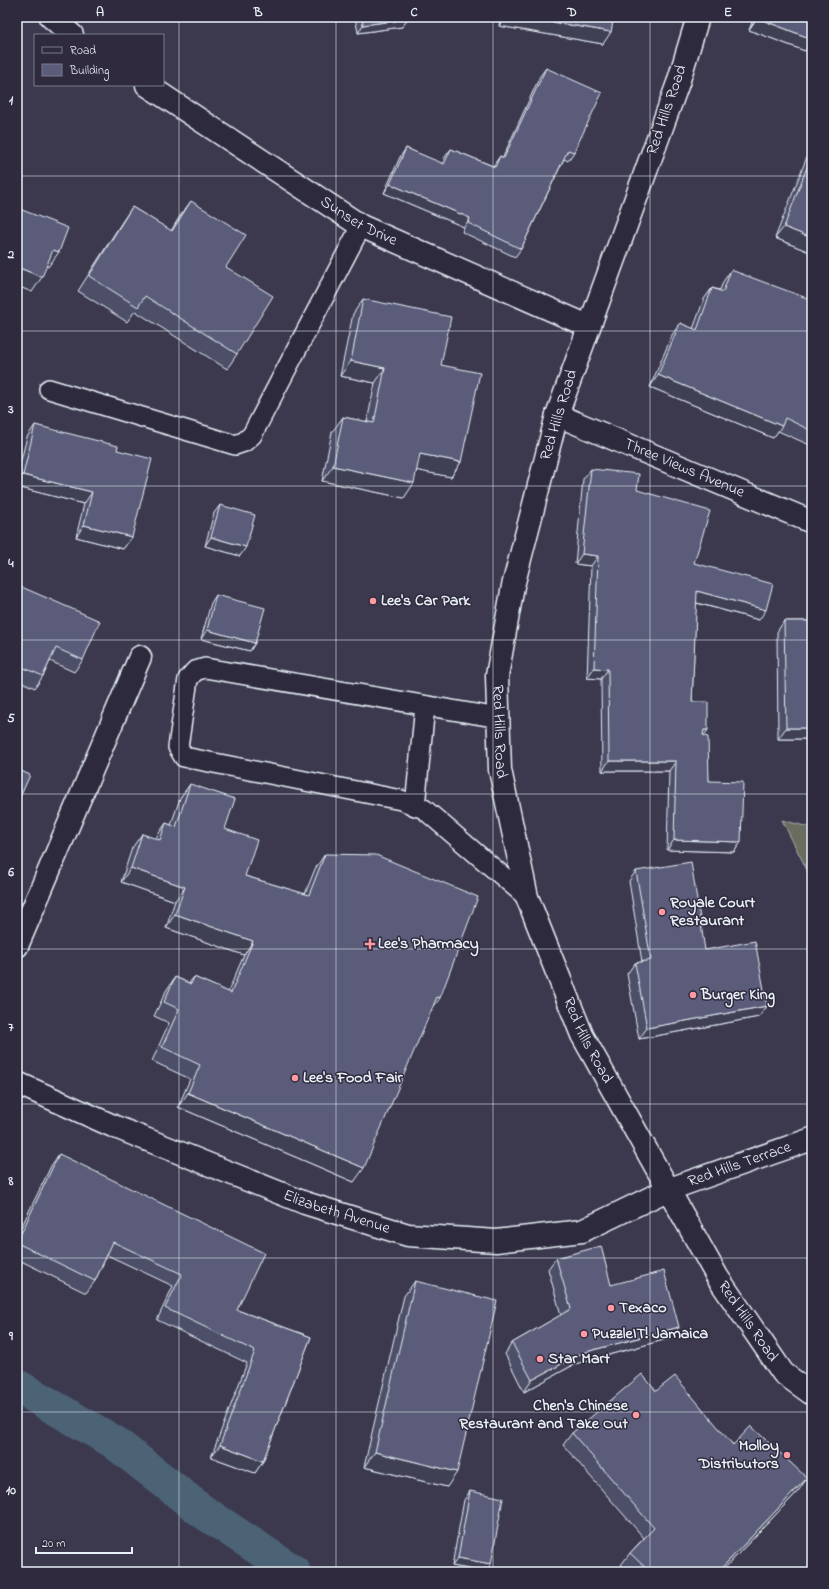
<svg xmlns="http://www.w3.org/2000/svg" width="829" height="1589" font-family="'Indie Flower',sans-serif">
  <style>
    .green { fill: #696c5e; stroke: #a8aeab }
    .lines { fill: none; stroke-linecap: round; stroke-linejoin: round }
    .canal { stroke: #4b6374; stroke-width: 34 }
    .lane-casing { stroke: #e8f1f8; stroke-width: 22 }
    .street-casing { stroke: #e8f1f8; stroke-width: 25 }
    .secondary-casing { stroke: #e8f1f8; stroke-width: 25 }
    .lane { stroke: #2f2a3d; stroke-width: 19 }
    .street { stroke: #2f2a3d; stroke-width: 22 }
    .secondary { stroke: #2f2a3d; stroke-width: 22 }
    .wall { fill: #4d4f68; stroke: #e8f1f8 }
    .shaded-wall { fill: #3f4055; stroke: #e8f1f8 }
    .building { fill: #5a5c79; stroke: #e8f1f8 }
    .grid { fill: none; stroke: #e8f1f8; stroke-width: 1; stroke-opacity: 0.55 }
    .poi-dot { fill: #ff9aa2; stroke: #2f2a3d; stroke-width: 1.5 }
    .labels { text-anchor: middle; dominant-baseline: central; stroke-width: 3; stroke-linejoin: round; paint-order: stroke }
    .street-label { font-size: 16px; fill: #e8f1f8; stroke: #2f2a3d }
    .poi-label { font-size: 16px; font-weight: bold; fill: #e8f1f8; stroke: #2f2a3d; text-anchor: start }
    .neatline { fill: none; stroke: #e8f1f8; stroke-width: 1.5 }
    .grid-label { font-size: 13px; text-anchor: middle; font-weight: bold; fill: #e8f1f8 }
  </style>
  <rect width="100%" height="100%" fill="#3c394f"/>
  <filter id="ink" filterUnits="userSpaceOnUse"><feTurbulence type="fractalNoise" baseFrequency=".025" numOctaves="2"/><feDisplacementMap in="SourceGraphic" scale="8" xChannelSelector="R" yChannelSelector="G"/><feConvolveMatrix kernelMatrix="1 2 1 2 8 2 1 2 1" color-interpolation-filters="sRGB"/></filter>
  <g filter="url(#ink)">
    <polygon class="green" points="782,820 812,828 812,880"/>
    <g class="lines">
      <polyline class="canal" points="17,1386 114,1442 202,1511 294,1572"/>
      <defs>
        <g id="lane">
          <polyline points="49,389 235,445 244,442 252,435 361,226"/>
          <polyline points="499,718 205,668 195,671 188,679 178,747 184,757 401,800 424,809 527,897"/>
          <polyline points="415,806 425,706"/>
        </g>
        <g id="street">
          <polyline points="51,17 72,35"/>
          <path id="s1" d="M 147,85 L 361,226 L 588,326"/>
          <path id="s2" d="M 557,415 L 812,522"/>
          <polyline points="17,946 140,657"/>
          <path id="s3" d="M 17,1083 L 113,1126 L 305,1203 L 408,1235 L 496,1241 L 582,1231 L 667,1190 L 812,1139"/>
        </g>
        <g id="secondary">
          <path id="s4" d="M 698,17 L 678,83 L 557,415 L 513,586 L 497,676 L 500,770 L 527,897 L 582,1035 L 718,1278 L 783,1373 L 812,1394"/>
        </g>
      </defs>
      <use href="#lane" class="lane-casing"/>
      <use href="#street" class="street-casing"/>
      <use href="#secondary" class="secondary-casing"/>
      <use href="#lane" class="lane"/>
      <use href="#street" class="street"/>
      <use href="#secondary" class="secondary"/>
    </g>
    <g class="wall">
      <polygon points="355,17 408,17 408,19 402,27 358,33"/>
      <polygon points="500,17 614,17 603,44 499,26"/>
      <polygon points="754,17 812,17 808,47 805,51 749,30"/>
      <polygon points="546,68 574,152 568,161 564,159 521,249 515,257 462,232 464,227 384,193 400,157 406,148 442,164 445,157 451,149 493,166 500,156 503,157 540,76"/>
      <polygon points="812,144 812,253 775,238"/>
      <polygon points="191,201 226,267 237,354 227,369 135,311 127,322 78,291 122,222 132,207 171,231 180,216"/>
      <polygon points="731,270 812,330 812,446 778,431 773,438 650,387 672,335 680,323 693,329 704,299 712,288 720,290 723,282"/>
      <polygon points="363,299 441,365 461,462 451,477 417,470 404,498 322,481 332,432 343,417 367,422 375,383 340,376 353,314"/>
      <polygon points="35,425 117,450 132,537 123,549 76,537 84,504 17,487 17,476 27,437"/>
      <polygon points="591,469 637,490 694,563 759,620 696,603 692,702 704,736 709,781 741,842 734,852 667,850 669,771 602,771 601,679 587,678 591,566 575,564 583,479"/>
      <polygon points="220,505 240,556 205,546 214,513"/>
      <polygon points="17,585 83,660 74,672 50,661 43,676 35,688 17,680"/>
      <polygon points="216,595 255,643 250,651 201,639 211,603"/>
      <polygon points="784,621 812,621 812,739 778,739 777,632"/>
      <polygon points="190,784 225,829 245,876 305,894 315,869 325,854 432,1009 354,1182 178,1107 190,1079 152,1061 169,1023 154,1016 166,991 175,977 189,983 194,977 228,992 244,955 166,928 175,901 121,882 132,848 142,834 155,839 166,823 171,825 180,798"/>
      <polygon points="636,871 705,950 767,1006 759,1017 639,1039 627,974 635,963 642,962 629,881"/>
      <polygon points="59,1154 237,1310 311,1337 263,1461 255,1473 211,1457 247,1363 157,1320 173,1286 107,1255 95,1281 86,1293 17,1259 17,1236 51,1166"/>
      <polygon points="556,1258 611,1285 679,1327 671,1338 575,1364 524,1392 505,1354 512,1343 561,1315 548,1269"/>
      <polygon points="415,1281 447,1487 364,1467 404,1296"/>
      <polygon points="656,1391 799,1490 721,1572 628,1572 621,1565 630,1553 644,1538 563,1445 572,1433"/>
      <polygon points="470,1491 491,1564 486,1572 452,1566 464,1500"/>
    </g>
    <g class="shaded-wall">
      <polygon points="505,17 524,17 611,32 603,44 499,26"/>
      <polygon points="757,18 812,39 812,49 808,47 805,51 749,30"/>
      <polygon points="408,19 402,27 358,33 363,25"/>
      <polygon points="390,184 470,218 464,227 384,193"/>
      <polygon points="784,227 812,238 812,253 775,238"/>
      <polygon points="53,250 59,252 48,267 43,265"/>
      <polygon points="17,267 42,277 32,292 17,286"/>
      <polygon points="351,361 385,368 375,383 340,376"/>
      <polygon points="658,375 782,426 773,438 650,387"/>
      <polygon points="420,454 461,462 451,477 409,469"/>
      <polygon points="333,466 414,483 404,498 322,481"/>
      <polygon points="23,475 92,492 84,504 17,487 17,483"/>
      <polygon points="84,525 132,537 123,549 76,537"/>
      <polygon points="211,537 246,547 240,556 205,546"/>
      <polygon points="582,554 598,556 591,566 575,564"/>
      <polygon points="697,591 766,610 759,620 690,601"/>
      <polygon points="207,630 255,643 250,651 201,639"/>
      <polygon points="594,668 608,669 601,679 587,678"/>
      <polygon points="786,728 812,728 812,739 778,739"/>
      <polygon points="704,730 708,730 701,740"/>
      <polygon points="609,761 676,761 669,771 602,771"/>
      <polygon points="674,840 741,842 734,852 667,850"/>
      <polygon points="131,868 185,887 175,901 121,882"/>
      <polygon points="175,914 253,941 244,955 166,928"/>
      <polygon points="437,997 440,998 430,1012"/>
      <polygon points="767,1006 759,1017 639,1039 647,1028"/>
      <polygon points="188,1093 364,1168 354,1182 178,1107"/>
      <polygon points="679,1327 671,1338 575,1364 524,1392 532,1380 582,1353"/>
      <polygon points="220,1445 263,1461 255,1473 211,1457"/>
      <polygon points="375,1452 457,1472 447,1487 364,1467"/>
      <polygon points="807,1478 799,1490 721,1572 718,1572"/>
      <polygon points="458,1558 491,1564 486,1572 452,1566"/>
    </g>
    <g class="building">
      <polygon points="362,17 408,17 408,19 363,25"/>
      <polygon points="524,17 614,17 611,32"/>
      <polygon points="758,17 812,17 812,39 757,18"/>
      <polygon points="546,68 602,93 574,152 568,150 521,249 468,223 470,218 390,184 406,148 444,164 451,149 495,167 500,156 504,158"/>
      <polygon points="812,154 812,238 784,227"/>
      <polygon points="191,201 246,235 226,267 273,296 237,354 145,296 138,307 89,276 132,207 172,231"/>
      <polygon points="17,208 68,228 59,252 53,250 42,277 17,267"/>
      <polygon points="731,270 812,300 812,327 811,330 812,330 812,431 785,418 782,426 658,375 680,323 697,330 712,288 723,292"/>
      <polygon points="363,299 451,317 441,365 480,373 461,462 420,454 414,483 333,466 343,417 374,423 385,368 351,361"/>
      <polygon points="35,425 118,446 117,450 152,459 132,537 84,525 92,492 23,475"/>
      <polygon points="591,469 639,474 637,490 710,511 694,563 773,584 766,610 697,591 692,702 708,702 708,730 704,730 703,735 708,737 709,781 743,782 741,842 674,840 676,761 609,761 608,669 594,668 598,556 582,554"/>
      <polygon points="220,505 255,515 246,547 211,537"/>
      <polygon points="17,525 21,527 17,536"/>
      <polygon points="17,585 100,621 83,660 56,648 43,676 17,665"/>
      <polygon points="216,595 265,608 255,643 207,630"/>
      <polygon points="784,621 812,621 812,728 786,728"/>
      <polygon points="17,769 30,775 17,804"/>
      <polygon points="190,784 235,799 225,829 257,840 245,876 309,895 325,854 376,855 478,897 440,998 437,997 364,1168 188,1093 200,1065 162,1047 179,1009 164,1002 175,977 191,984 194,977 231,993 253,941 175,914 185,887 131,868 142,834 160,840 166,823 176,827"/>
      <polygon points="691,862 705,950 755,941 767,1006 647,1028 635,963 651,960 636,871"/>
      <polygon points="59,1154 264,1253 237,1310 311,1337 263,1461 220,1445 255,1351 165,1308 182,1274 113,1242 95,1281 17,1243 17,1242"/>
      <polygon points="601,1246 611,1285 664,1271 679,1327 582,1353 532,1380 512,1343 571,1309 556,1258"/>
      <polygon points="415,1281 497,1301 457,1472 375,1452"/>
      <polygon points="642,1374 656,1391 675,1376 733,1445 751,1426 807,1478 718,1572 650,1572 630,1553 654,1528 572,1433"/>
      <polygon points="470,1491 503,1498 491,1564 458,1558"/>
    </g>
  </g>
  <path class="grid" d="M 179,17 L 179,1572M 336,17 L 336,1572M 493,17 L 493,1572M 650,17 L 650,1572M 17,176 L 812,176M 17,331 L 812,331M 17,486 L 812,486M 17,640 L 812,640M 17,794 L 812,794M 17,949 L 812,949M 17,1104 L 812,1104M 17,1258 L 812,1258M 17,1412 L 812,1412"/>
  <g class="poi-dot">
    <circle cx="373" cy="601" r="4"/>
    <circle cx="662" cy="912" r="4"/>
    <path d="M368 938h4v4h4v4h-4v4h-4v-4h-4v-4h4z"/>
    <circle cx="693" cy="995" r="4"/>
    <circle cx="295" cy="1078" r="4"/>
    <circle cx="611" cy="1308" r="4"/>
    <circle cx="584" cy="1334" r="4"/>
    <circle cx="540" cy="1359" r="4"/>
    <circle cx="636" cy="1415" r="4"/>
    <circle cx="787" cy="1455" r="4"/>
  </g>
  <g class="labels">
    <g class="street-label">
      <text transform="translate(667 110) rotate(-71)">Red Hills Road</text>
      <text stroke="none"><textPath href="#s1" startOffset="252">Sunset Drive</textPath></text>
      <text transform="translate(559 415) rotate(-73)">Red Hills Road</text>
      <text stroke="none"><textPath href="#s2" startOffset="138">Three Views Avenue</textPath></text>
      <text stroke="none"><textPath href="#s4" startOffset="746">Red Hills Road</textPath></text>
      <text stroke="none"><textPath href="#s4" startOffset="1070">Red Hills Road</textPath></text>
      <text stroke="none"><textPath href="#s3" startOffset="766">Red Hills Terrace</textPath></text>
      <text stroke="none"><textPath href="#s3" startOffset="345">Elizabeth Avenue</textPath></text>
      <text stroke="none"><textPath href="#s4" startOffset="1394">Red Hills Road</textPath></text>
    </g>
    <g class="poi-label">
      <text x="381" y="601">Lee's Car Park</text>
      <text x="670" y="903">Royale Court<tspan x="670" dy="18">Restaurant</tspan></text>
      <text x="378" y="944">Lee's Pharmacy</text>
      <text x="701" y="995">Burger King</text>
      <text x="303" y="1078">Lee's Food Fair</text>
      <text x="619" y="1308">Texaco</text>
      <text x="592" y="1334">PuzzleIT! Jamaica</text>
      <text x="548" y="1359">Star Mart</text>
      <text x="628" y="1406" text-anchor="end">Chen's Chinese<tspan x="628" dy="18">Restaurant and Take Out</tspan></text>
      <text x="779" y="1446" text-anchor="end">Molloy<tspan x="779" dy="18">Distributors</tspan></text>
    </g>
  </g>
  <rect width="829" height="1589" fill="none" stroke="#2f2a3d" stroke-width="44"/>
  <rect x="34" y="34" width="130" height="52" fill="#2f2a3d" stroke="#797a88"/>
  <rect x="42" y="47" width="20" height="6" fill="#2f2a3d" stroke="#797a88"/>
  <text x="70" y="54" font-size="12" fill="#e8f1f8">Road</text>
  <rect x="42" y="64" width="20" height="12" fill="#5a5c79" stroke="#797a88"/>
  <text x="70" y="74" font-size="12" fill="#e8f1f8">Building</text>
  <path d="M36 1547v6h96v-6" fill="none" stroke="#e8f1f8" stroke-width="2"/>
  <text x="42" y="1547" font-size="12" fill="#e8f1f8" stroke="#2f2a3d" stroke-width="3" paint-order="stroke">20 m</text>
  <rect x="22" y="22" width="785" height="1545" class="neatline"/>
  <g class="grid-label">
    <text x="100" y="16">A</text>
    <text x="258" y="16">B</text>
    <text x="414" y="16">C</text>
    <text x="572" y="16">D</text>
    <text x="728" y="16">E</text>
    <text x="11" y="104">1</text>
    <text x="11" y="258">2</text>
    <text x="11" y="413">3</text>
    <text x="11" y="567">4</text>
    <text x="11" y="722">5</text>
    <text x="11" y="876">6</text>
    <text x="11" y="1031">7</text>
    <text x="11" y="1185">8</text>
    <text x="11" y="1340">9</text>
    <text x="11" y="1494">10</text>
  </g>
</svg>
